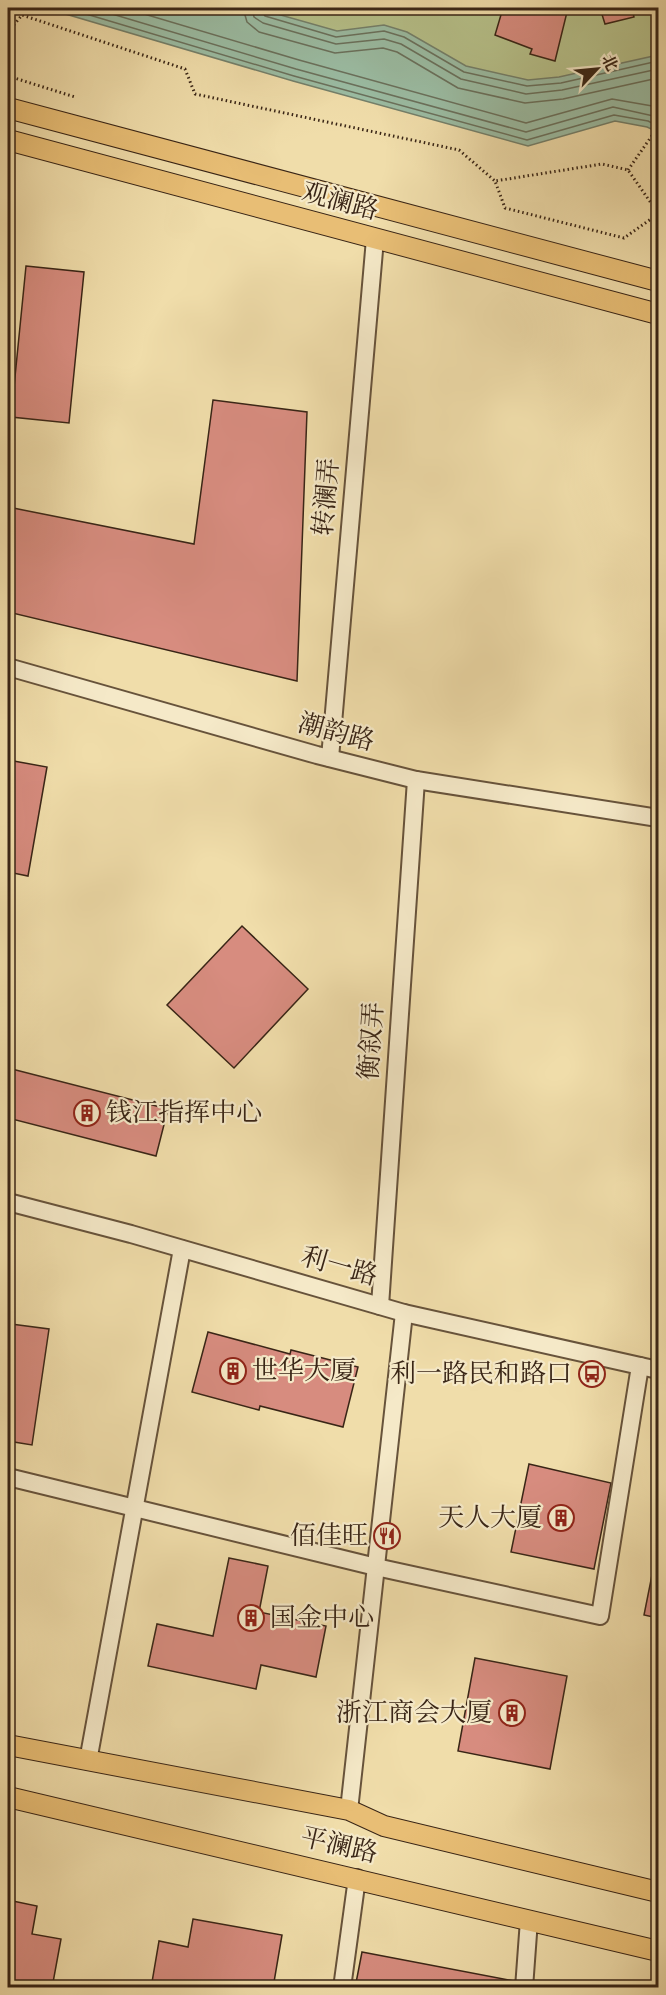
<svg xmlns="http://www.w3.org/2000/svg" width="666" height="1995" font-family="'IM FELL DW Pica','Noto Serif SC',serif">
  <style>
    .green { fill: #b7c28b; stroke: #787450; stroke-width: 1.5 }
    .water { fill: #9bbda4; stroke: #74806b; stroke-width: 1.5 }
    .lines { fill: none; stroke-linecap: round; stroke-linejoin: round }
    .shore { stroke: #6a715d; stroke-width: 1.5 }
    .building { fill: #d78c7f; stroke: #392516; stroke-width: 1.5 }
    .minor-casing { stroke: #67533b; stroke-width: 20 }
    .major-casing { stroke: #392516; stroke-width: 22 }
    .path { stroke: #392516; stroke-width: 3; stroke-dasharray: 1.5 3; stroke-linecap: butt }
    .minor { stroke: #f5e9c8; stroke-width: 16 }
    .major { stroke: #e8be75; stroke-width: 20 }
    .labels { text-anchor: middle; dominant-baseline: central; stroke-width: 4.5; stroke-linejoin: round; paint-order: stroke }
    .street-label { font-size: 26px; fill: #392516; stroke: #f5e9c8 }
    .poi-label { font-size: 26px; fill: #392516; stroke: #f5e9c8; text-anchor: end }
  </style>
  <rect width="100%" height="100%" fill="#f0ddaa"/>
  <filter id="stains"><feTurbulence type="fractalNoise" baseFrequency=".00333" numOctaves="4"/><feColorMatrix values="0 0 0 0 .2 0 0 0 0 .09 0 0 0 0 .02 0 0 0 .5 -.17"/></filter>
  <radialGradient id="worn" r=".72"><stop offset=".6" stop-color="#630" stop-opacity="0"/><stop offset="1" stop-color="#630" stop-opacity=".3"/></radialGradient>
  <polygon class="green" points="248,8 658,8 658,72 538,92"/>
  <polygon class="water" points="45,8 256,8 337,31 384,25 407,32 466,66 528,80 559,77 658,55 658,132 647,127 615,121 528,146 293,81"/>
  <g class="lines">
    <g class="shore">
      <polyline points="66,8 294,76 527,140 614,115 648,121 658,126"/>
      <polyline points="92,8 296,69 526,132 613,107 658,117"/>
      <polyline points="124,8 299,60 526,123 612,99 658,107"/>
      <polyline points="243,8 247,22 259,32 335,53 383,48 397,52 458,88 525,103 563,99 658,78"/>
      <polyline points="252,8 254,17 263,23 336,44 384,39 401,44 461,79 526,94 562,90 658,69"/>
      <polyline points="260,8 265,16 336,37 384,31 404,37 464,72 527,86 561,83 658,61"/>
    </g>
  </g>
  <g class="building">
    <polygon points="503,8 568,8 555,61 530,54 532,49 495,35"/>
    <polygon points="600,8 632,8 634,17 605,24"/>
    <polygon points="26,266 84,272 69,423 11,417"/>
    <polygon points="213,400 307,412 297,681 8,612 8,507 194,544"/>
    <polygon points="8,760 47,767 28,876 8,872"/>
    <polygon points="242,926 308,989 234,1068 167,1005"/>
    <polygon points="8,1068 168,1109 156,1156 8,1118"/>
    <polygon points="11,1324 49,1329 32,1445 8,1441 8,1349"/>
    <polygon points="208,1332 290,1354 291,1350 358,1367 343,1427 260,1406 259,1410 192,1392"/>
    <polygon points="529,1464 611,1483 594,1569 511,1552"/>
    <polygon points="229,1558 268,1566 259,1612 326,1626 316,1677 261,1665 256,1689 148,1666 157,1624 213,1636"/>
    <polygon points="653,1570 658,1571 658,1618 644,1615"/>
    <polygon points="475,1658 567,1676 550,1769 458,1751"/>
    <polygon points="8,1900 37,1906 32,1934 61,1939 52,1988 8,1988"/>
    <polygon points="193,1919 282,1935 273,1988 151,1988 159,1941 188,1947"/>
    <polygon points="362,1952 514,1981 514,1988 355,1988"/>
  </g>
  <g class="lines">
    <defs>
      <g id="minor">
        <polyline points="8,667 317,755 416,780 658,818"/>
        <polyline points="330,758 375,239"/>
        <polyline points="8,1202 131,1234 404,1313 658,1370"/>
        <polyline points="380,1306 416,780"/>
        <polyline points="8,1477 376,1567 600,1616 640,1366"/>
        <polyline points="88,1761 182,1249"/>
        <polyline points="349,1810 404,1313"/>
        <polyline points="342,1988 357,1878"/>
        <polyline points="524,1988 529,1920"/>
      </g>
      <g id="major">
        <polyline points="8,108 658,281"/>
        <polyline points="8,140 658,314"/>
        <polyline points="8,1745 349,1810 384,1826 658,1892"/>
        <polyline points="8,1797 658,1951"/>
      </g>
    </defs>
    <use href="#minor" class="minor-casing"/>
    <use href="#major" class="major-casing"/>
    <g class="path">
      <polyline points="319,8 362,10 368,8"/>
      <polyline points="8,32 22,15 185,69 195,94 459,150 495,181"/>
      <polyline points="8,76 75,97"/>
      <polyline points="628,170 658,127"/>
      <polyline points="658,213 628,170 602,164 495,181 505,208 624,238 658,214"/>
    </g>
    <use href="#minor" class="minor"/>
    <use href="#major" class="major"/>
  </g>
  <defs>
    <symbol id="building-ring" viewBox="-11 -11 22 22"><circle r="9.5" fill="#f5e9c8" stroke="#8f2418" stroke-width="1.5"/><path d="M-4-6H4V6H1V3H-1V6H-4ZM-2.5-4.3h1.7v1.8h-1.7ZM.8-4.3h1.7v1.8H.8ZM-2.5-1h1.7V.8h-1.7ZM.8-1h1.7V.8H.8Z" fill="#8f2418"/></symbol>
    <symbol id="bus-ring" viewBox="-11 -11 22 22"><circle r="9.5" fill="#f5e9c8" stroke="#8f2418" stroke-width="1.5"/><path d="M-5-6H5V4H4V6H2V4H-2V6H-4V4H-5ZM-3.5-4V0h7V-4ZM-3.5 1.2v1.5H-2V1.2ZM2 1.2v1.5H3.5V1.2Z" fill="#8f2418"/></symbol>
    <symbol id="restaurant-ring" viewBox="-11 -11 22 22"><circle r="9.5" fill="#f5e9c8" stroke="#8f2418" stroke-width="1.5"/><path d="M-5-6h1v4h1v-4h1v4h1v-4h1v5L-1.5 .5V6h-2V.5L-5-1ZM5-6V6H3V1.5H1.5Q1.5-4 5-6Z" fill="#8f2418"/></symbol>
  </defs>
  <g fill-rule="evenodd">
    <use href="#building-ring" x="72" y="1098" width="30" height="30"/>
    <use href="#building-ring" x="218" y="1356" width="30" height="30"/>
    <use href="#bus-ring" x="577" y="1359" width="30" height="30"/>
    <use href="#building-ring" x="546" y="1503" width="30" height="30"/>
    <use href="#restaurant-ring" x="372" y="1521" width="30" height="30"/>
    <use href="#building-ring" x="236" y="1603" width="30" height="30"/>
    <use href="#building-ring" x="497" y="1698" width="30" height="30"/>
  </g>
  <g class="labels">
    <g class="street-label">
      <text transform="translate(340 202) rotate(15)">观澜路</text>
      <text transform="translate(327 497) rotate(-85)">转澜弄</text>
      <text transform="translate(336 733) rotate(15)">潮韵路</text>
      <text transform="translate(372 1041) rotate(-86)">衡叙弄</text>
      <text transform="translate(339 1267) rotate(16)">利一路</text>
      <text transform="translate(339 1846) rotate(13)">平澜路</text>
    </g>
    <g class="poi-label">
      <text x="106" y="1113" text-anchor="start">钱江指挥中心</text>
      <text x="252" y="1371" text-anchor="start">世华大厦</text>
      <text x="572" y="1374">利一路民和路口</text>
      <text x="542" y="1518">天人大厦</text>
      <text x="368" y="1536">佰佳旺</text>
      <text x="270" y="1618" text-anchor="start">国金中心</text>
      <text x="492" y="1713">浙江商会大厦</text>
    </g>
  </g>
  <rect width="666" height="1995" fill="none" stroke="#f0ddaa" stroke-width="30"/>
  <rect x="9" y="9" width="648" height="1977" fill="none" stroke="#392516" stroke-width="3"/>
  <rect x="15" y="15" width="636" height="1965" fill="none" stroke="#392516" stroke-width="1.5"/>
  <g transform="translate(597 69) rotate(64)" stroke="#f5e9c8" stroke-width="4.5" paint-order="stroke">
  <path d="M0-4.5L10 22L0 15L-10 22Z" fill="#392516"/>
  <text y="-9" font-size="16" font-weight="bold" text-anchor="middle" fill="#392516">北</text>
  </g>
  <rect width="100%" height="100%" filter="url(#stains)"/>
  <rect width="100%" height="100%" fill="url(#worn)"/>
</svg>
